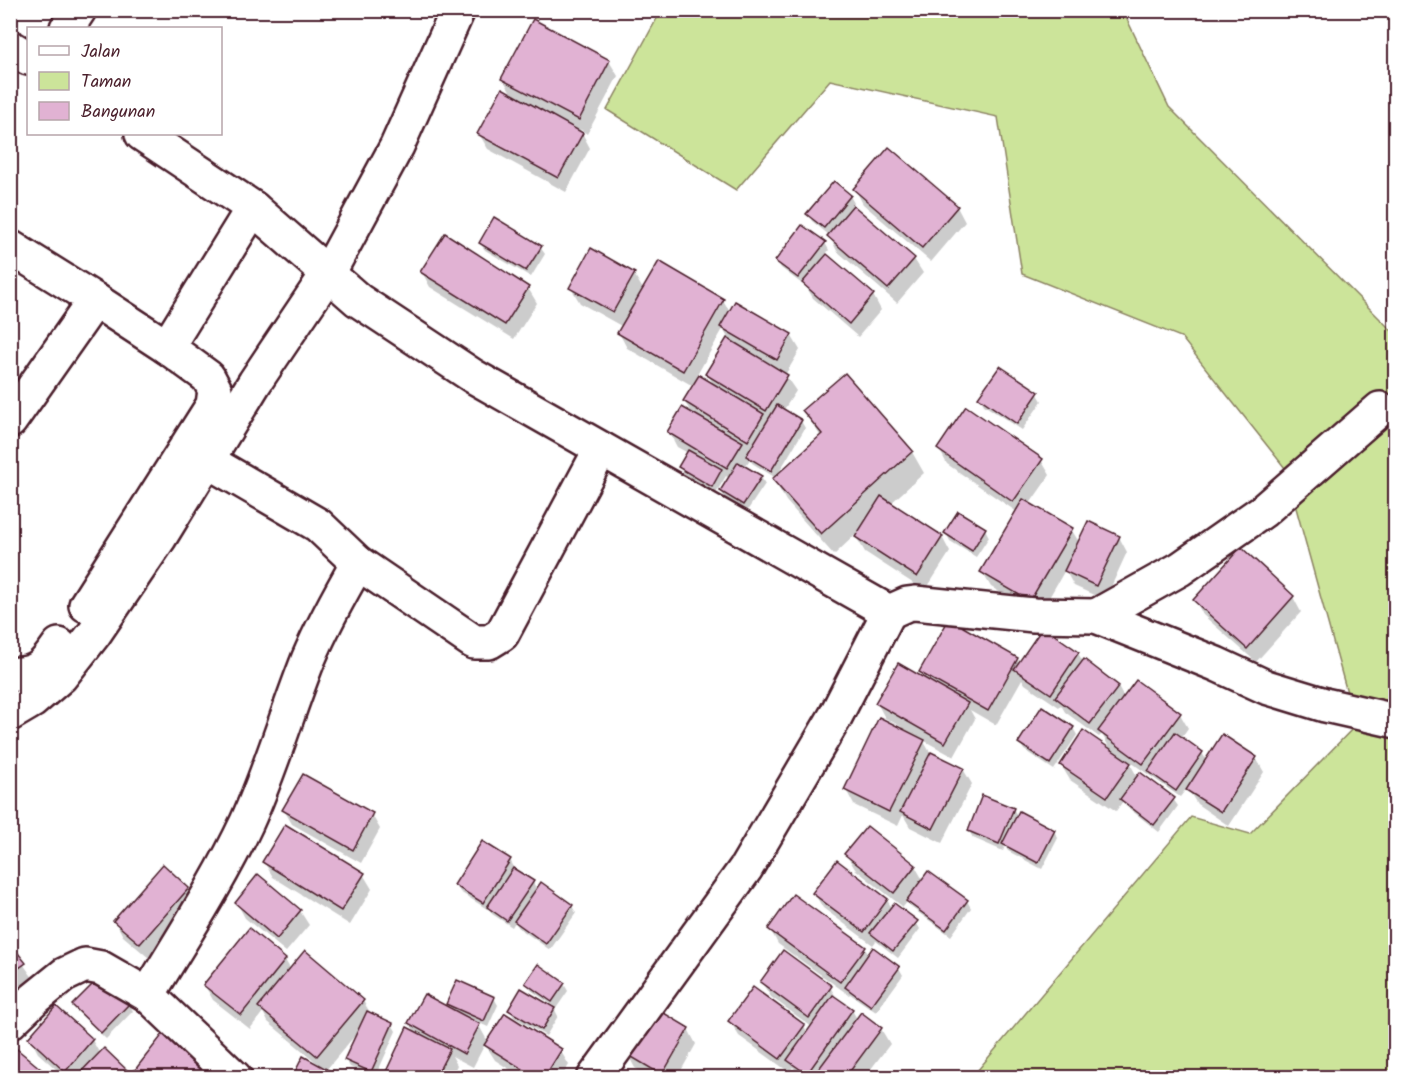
<svg xmlns="http://www.w3.org/2000/svg" width="1406" height="1088" font-family="Kalam,sans-serif">
  <style>
    .green { fill: #cce49a; stroke: #8b8262; stroke-width: 1.5 }
    .shadow { fill: #0003; fill-rule: evenodd }
    .building { fill: #e1b2d3; stroke: #4a1f2b; stroke-width: 1.5 }
    .lines { fill: none; stroke-linecap: round; stroke-linejoin: round }
    .minor-casing { stroke: #4a1f2b; stroke-width: 38 }
    .minor { stroke: #fff; stroke-width: 33 }
  </style>
  <rect width="100%" height="100%" fill="#fff"/>
  <filter id="ink" filterUnits="userSpaceOnUse"><feTurbulence type="fractalNoise" baseFrequency=".0167" numOctaves="2"/><feDisplacementMap in="SourceGraphic" scale="12" xChannelSelector="R" yChannelSelector="G"/><feConvolveMatrix kernelMatrix="1 2 1 2 8 2 1 2 1" color-interpolation-filters="sRGB"/></filter>
  <g filter="url(#ink)">
    <polygon class="green" points="661,11 1123,11 1169,107 1395,334 1395,1077 972,1077 1191,817 1250,834 1356,725 1285,468 1181,337 1022,274 998,117 830,80 736,190 607,110"/>
    <g class="shadow">
      <polygon points="609,61 618,76 587,134 580,129 590,148 566,192 488,149 479,134 513,96 503,79"/>
      <polygon points="834,183 850,196 854,203 852,206 914,259 923,273 897,303 837,251 829,235 812,221 808,214"/>
      <polygon points="855,189 957,207 965,222 931,262 863,204"/>
      <polygon points="480,243 540,247 545,254 531,277 485,250"/>
      <polygon points="825,243 829,250 821,260 873,295 881,310 858,337 813,298 804,283 802,284 781,268 777,261"/>
      <polygon points="422,272 528,288 537,303 514,339 430,287"/>
      <path d="M 634,274 L 644,291 L 723,300 L 730,312 L 791,335 L 800,350 L 785,375 L 796,391 L 783,411 L 801,421 L 805,428 L 776,477 L 821,437 L 804,410 L 912,452 L 924,473 L 890,504 L 942,537 L 950,552 L 925,591 L 865,552 L 855,535 L 834,555 L 786,501 L 774,480 L 776,478 L 752,463 L 750,459 L 745,467 L 761,477 L 765,484 L 747,511 L 725,498 L 721,491 L 729,478 L 726,476 L 716,493 L 684,474 L 680,467 L 688,453 L 677,447 L 669,432 L 692,414 L 684,401 L 693,386 L 627,348 L 619,333 L 623,327 L 580,303 L 571,288 ZM 723,329 L 728,338 L 707,374 L 714,385 L 697,375 Z"/>
      <polygon points="1038,394 1042,401 1022,430 984,405 980,398"/>
      <polygon points="939,449 1041,460 1050,475 1029,505 1071,529 1079,542 1119,537 1127,552 1105,600 1074,586 1065,570 1039,615 991,587 982,572 1017,512 947,464"/>
      <polygon points="985,529 989,537 976,557 950,541 946,533"/>
      <polygon points="1293,597 1301,612 1256,662 1203,615 1195,600"/>
      <polygon points="1044,629 1078,653 1083,662 1118,687 1124,698 1180,714 1188,728 1181,738 1202,753 1207,761 1256,758 1264,772 1229,826 1197,804 1187,788 1180,797 1128,760 1138,778 1173,799 1178,806 1159,832 1126,806 1123,801 1116,811 1070,780 1061,765 1111,751 1102,734 1099,737 1065,712 1061,705 1059,707 1025,684 1022,679 996,725 970,710 975,719 954,757 923,740 931,754 963,769 972,784 942,843 910,827 903,815 898,826 854,805 846,790 902,727 885,718 877,703 926,681 921,672 1017,659 1020,664"/>
      <polygon points="1073,728 1077,735 1054,770 1024,750 1020,743"/>
      <polygon points="1013,809 1018,817 1054,831 1058,838 1042,869 1008,851 1005,846 1003,851 973,838 969,831"/>
      <polygon points="284,810 372,815 380,829 361,863 292,824"/>
      <polygon points="867,828 915,866 923,880 967,901 971,908 951,936 912,908 908,901 903,907 855,869 846,854"/>
      <polygon points="510,860 514,867 512,869 533,882 537,890 572,906 576,913 550,950 519,928 515,922 512,927 492,914 489,908 487,909 460,892 456,885"/>
      <polygon points="264,862 363,874 372,889 350,925 273,877"/>
      <polygon points="837,862 887,900 892,908 916,922 920,929 898,958 876,941 873,945 823,908 814,893"/>
      <polygon points="187,889 196,903 149,958 123,936 115,921"/>
      <polygon points="237,903 300,911 309,925 286,952 245,918"/>
      <polygon points="770,929 865,948 869,956 899,968 903,975 876,1012 850,994 849,995 778,944"/>
      <polygon points="10,945 33,978 10,995"/>
      <polygon points="306,952 363,1001 371,1014 392,1024 396,1031 375,1078 350,1067 346,1060 357,1033 326,1070 334,1078 294,1078 322,1067 268,1022 263,1012 250,1029 213,1000 205,986 285,960 291,970"/>
      <polygon points="527,983 564,984 568,991 555,1010 558,1016 546,1036 514,1017 510,1010 554,1009 555,1007 531,990"/>
      <polygon points="762,983 830,987 838,1000 852,1010 857,1019 881,1029 890,1044 864,1078 801,1078 793,1067 789,1072 739,1036 730,1021 804,1026 808,1033 812,1027 771,997"/>
      <polygon points="494,998 498,1005 488,1027 477,1022 488,1042 560,1050 569,1065 561,1078 523,1078 495,1060 485,1044 473,1067 452,1056 457,1065 451,1078 384,1078 416,1034 410,1023 453,1011 448,1003"/>
      <polygon points="129,1004 133,1011 106,1039 78,1012 74,1005"/>
      <polygon points="56,1008 92,1040 100,1054 126,1072 129,1078 66,1078 38,1053 30,1038"/>
      <polygon points="688,1029 696,1044 677,1078 652,1078 635,1068 627,1053"/>
      <polygon points="167,1031 213,1078 134,1078"/>
    </g>
    <g class="building">
      <polygon points="533,19 610,60 579,120 501,79"/>
      <polygon points="502,88 583,133 558,178 477,134"/>
      <polygon points="889,147 958,206 922,248 853,189"/>
      <polygon points="834,181 851,195 824,228 806,214"/>
      <polygon points="853,205 915,258 888,289 827,236"/>
      <polygon points="494,217 542,246 526,271 479,243"/>
      <polygon points="802,225 826,242 798,278 775,261"/>
      <polygon points="445,233 529,287 505,325 420,272"/>
      <polygon points="591,248 635,273 613,312 569,288"/>
      <polygon points="827,254 874,294 849,324 802,283"/>
      <polygon points="659,261 724,299 683,371 617,333"/>
      <polygon points="735,301 792,334 777,360 720,327"/>
      <polygon points="727,338 788,375 766,411 705,374"/>
      <polygon points="1000,366 1039,392 1017,424 978,397"/>
      <polygon points="845,373 913,451 821,534 772,479 822,434 802,410"/>
      <polygon points="699,375 764,414 748,441 683,401"/>
      <polygon points="777,405 802,420 771,471 746,456"/>
      <polygon points="966,406 1043,459 1013,502 937,449"/>
      <polygon points="682,407 743,442 727,468 667,432"/>
      <polygon points="688,450 722,469 712,487 678,467"/>
      <polygon points="738,462 762,476 743,505 720,491"/>
      <polygon points="881,496 943,536 917,577 855,537"/>
      <polygon points="1023,499 1073,528 1030,601 980,572"/>
      <polygon points="958,511 986,528 972,551 944,533"/>
      <polygon points="1088,521 1120,536 1096,586 1064,571"/>
      <polygon points="1241,547 1294,596 1247,649 1193,600"/>
      <polygon points="949,619 1018,658 988,711 919,672"/>
      <polygon points="1043,627 1079,652 1051,694 1014,669"/>
      <polygon points="1084,659 1119,686 1090,724 1055,697"/>
      <polygon points="898,663 968,703 945,743 875,703"/>
      <polygon points="1136,680 1181,713 1143,764 1098,731"/>
      <polygon points="1042,706 1074,727 1050,764 1018,743"/>
      <polygon points="879,717 925,740 889,812 844,790"/>
      <polygon points="1083,730 1131,763 1107,797 1060,765"/>
      <polygon points="1175,732 1203,752 1176,791 1148,771"/>
      <polygon points="1222,734 1257,757 1221,812 1186,790"/>
      <polygon points="931,752 964,768 933,829 900,812"/>
      <polygon points="1140,772 1175,798 1154,825 1120,799"/>
      <polygon points="303,774 373,813 353,850 282,810"/>
      <polygon points="982,795 1014,808 999,844 968,831"/>
      <polygon points="1019,811 1055,830 1038,863 1002,844"/>
      <polygon points="285,824 365,873 341,911 262,862"/>
      <polygon points="867,826 916,865 894,893 844,854"/>
      <polygon points="482,841 511,859 483,903 454,885"/>
      <polygon points="837,860 888,899 864,932 812,893"/>
      <polygon points="163,864 189,888 140,944 113,921"/>
      <polygon points="513,868 534,881 507,921 487,907"/>
      <polygon points="928,871 968,900 946,930 906,901"/>
      <polygon points="258,874 301,910 277,939 235,903"/>
      <polygon points="541,882 573,905 546,944 514,921"/>
      <polygon points="793,894 866,947 840,982 768,929"/>
      <polygon points="894,903 918,921 893,951 870,933"/>
      <polygon points="249,928 286,959 241,1015 203,985"/>
      <polygon points="10,943 26,963 10,974"/>
      <polygon points="873,947 900,967 871,1006 845,987"/>
      <polygon points="305,950 364,1000 317,1056 258,1007"/>
      <polygon points="783,950 832,986 809,1018 760,982"/>
      <polygon points="538,964 565,983 552,1002 525,983"/>
      <polygon points="102,975 130,1003 101,1033 72,1005"/>
      <polygon points="457,980 495,997 484,1021 446,1004"/>
      <polygon points="753,987 805,1025 780,1059 728,1021"/>
      <polygon points="521,988 555,1008 542,1030 508,1010"/>
      <polygon points="424,994 480,1024 464,1054 408,1023"/>
      <polygon points="833,995 853,1009 807,1074 787,1060"/>
      <polygon points="56,1006 93,1039 65,1072 28,1038"/>
      <polygon points="652,1006 689,1028 662,1075 625,1053"/>
      <polygon points="367,1011 393,1023 371,1072 344,1060"/>
      <polygon points="861,1012 882,1028 845,1078 812,1078"/>
      <polygon points="505,1013 562,1049 544,1078 537,1078 484,1045"/>
      <polygon points="407,1027 450,1049 435,1078 383,1078"/>
      <polygon points="167,1029 207,1060 193,1078 134,1078 131,1075"/>
      <polygon points="11,1044 47,1074 44,1078 10,1078"/>
      <polygon points="104,1048 128,1071 122,1078 78,1078 77,1076"/>
      <polygon points="303,1056 332,1072 330,1078 292,1078"/>
      <polygon points="476,1070 492,1078 472,1078"/>
    </g>
    <g class="lines">
      <defs>
        <g id="minor">
          <polyline points="67,28 79,10"/>
          <polyline points="10,47 28,58"/>
          <polyline points="142,134 253,208 167,347"/>
          <polyline points="253,208 358,300 473,376 889,612 907,604 915,603 1034,615 1096,616 1216,664 1266,687 1325,705 1396,721"/>
          <polyline points="10,247 95,300 10,421"/>
          <polyline points="358,563 474,642 489,642 502,634 601,449"/>
          <polyline points="86,605 213,405 215,390 208,377 167,347 95,300"/>
          <polyline points="1096,616 1180,569 1263,511 1380,409"/>
          <path d="M 10,674 C 37,676 45,665 59,645"/>
          <polyline points="10,714 32,701 61,676 94,634 160,537 255,382 329,272 397,146 458,10"/>
          <path d="M 148,995 C 182,938 219,882 247,822 C 271,769 287,713 308,660 C 322,627 340,594 358,563 L 318,525 L 206,460"/>
          <polyline points="10,1022 33,1000 64,975 85,965 101,968 148,995 235,1078"/>
          <polyline points="594,1078 746,868 835,717 889,612"/>
        </g>
      </defs>
      <use href="#minor" class="minor-casing"/>
      <use href="#minor" class="minor"/>
    </g>
  </g>
  <rect width="1406" height="1088" fill="none" stroke="#fff" stroke-width="36"/>
  <rect x="18" y="18" width="1370" height="1052" fill="none" stroke="#4a1f2b" stroke-width="2" filter="url(#ink)"/>
  <rect x="27" y="27" width="195" height="108" fill="#ffffff" stroke="#b7a5aa" stroke-width="1.5"/>
  <rect x="39" y="46" width="30" height="9" fill="#ffffff" stroke="#b7a5aa" stroke-width="1.5"/>
  <text x="81" y="57" font-size="18" fill="#4a1f2b">Jalan</text>
  <rect x="39" y="72" width="30" height="18" fill="#cce49a" stroke="#b7a5aa" stroke-width="1.5"/>
  <text x="81" y="87" font-size="18" fill="#4a1f2b">Taman</text>
  <rect x="39" y="102" width="30" height="18" fill="#e1b2d3" stroke="#b7a5aa" stroke-width="1.5"/>
  <text x="81" y="117" font-size="18" fill="#4a1f2b">Bangunan</text>
</svg>
